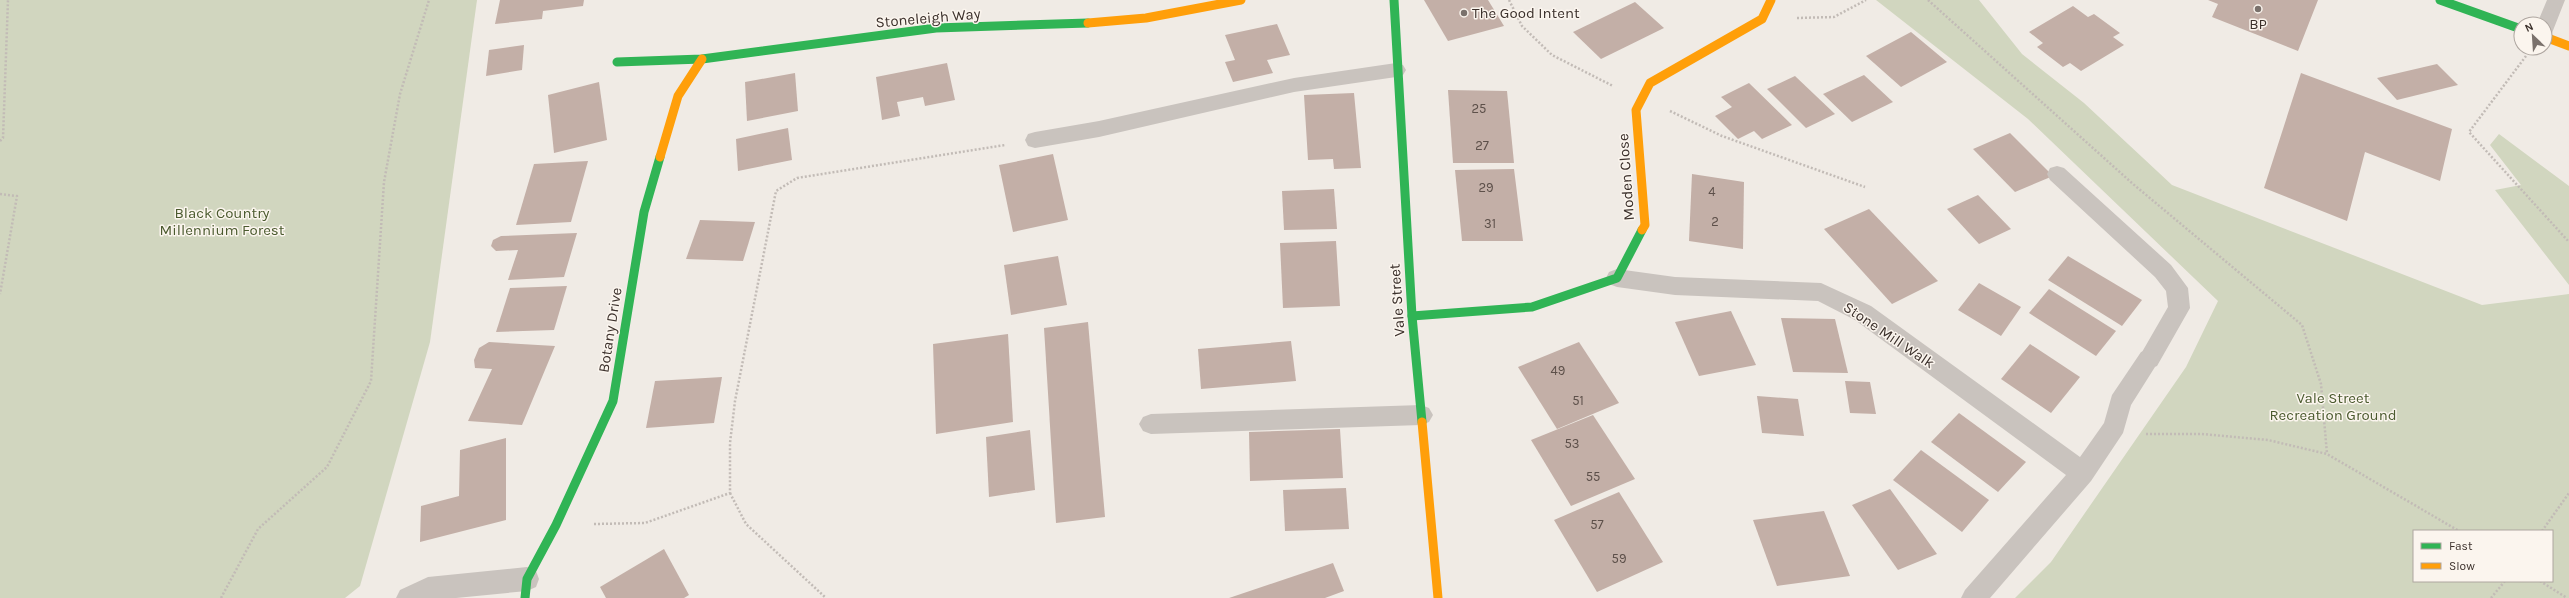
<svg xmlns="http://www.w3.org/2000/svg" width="2569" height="598" font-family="Karla,sans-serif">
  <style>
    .green { fill: #d1d6bf; fill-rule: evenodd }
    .building { fill: #c3afa7 }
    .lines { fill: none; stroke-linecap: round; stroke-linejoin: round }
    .path { stroke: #c2bbb6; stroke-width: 2.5; stroke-dasharray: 2 2; stroke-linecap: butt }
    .lane { fill: #c9c3be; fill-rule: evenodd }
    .street { fill: #c9c3be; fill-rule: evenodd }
    .fast { stroke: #30b455; stroke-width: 9 }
    .slow { stroke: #ff9f0a; stroke-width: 9 }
    .poi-dot { fill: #7a716c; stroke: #fbf5ee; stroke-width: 1.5 }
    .labels { text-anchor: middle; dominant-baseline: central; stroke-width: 3; stroke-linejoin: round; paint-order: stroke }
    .number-label { font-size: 13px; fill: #5d504a }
    .poi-label { font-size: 15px; fill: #3b302b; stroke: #fbf5ee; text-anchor: start }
    .street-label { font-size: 15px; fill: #3b302b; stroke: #fbf5ee }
    .park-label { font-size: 15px; fill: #4a5a2e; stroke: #fbf5ee }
  </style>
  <rect width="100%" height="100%" fill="#f0ebe5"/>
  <g class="green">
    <polygon points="0,0 477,0 430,342 360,586 345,598 0,598"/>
    <path d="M 1876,0 L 1979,0 L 2022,54 L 2084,103 L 2172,185 L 2482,305 L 2569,294 L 2569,598 L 2015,598 L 2051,562 L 2186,367 L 2218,301 L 2028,119 ZM 2414,531 L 2552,531 L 2552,581 L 2414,581 Z"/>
    <polygon points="2499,134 2569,186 2569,285 2495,190 2521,185 2490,145"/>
  </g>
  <g class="building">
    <polygon points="500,0 584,0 583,6 543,11 542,19 495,24"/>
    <polygon points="1424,0 1488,0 1504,26 1448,41"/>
    <polygon points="2208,0 2318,0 2298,51 2212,17 2218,4"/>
    <polygon points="1635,2 1664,28 1601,59 1573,32"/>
    <polygon points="2073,6 2088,17 2094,14 2120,33 2113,37 2124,45 2081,71 2070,63 2063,67 2037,47 2043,43 2029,32"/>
    <polygon points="1277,24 1290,55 1267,60 1273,73 1233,82 1225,62 1235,60 1225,35"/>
    <polygon points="1911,32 1947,62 1901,87 1866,56"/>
    <polygon points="524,45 522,70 486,76 489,50"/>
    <polygon points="947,63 955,100 925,106 923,97 897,102 900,116 882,120 876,77"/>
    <polygon points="2437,64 2458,85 2397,100 2377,78"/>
    <polygon points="795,73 798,111 747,121 745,82"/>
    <polygon points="2301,73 2452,129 2440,181 2365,152 2347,221 2264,188"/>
    <polygon points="1864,75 1893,102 1852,122 1823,94"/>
    <polygon points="1795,76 1835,114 1806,128 1767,89"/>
    <polygon points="599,82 607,140 554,153 548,95"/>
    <polygon points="1749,83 1792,125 1762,139 1754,131 1738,139 1715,116 1732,107 1721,97"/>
    <polygon points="1448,90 1507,91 1514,163 1453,163"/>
    <polygon points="1354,93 1361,168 1334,169 1333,159 1308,160 1304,95"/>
    <polygon points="788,128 792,160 738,171 736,139"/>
    <polygon points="2010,133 2053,176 2015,192 1973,149"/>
    <polygon points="1053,154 1068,220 1013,232 999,165"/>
    <polygon points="588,161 571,222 516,225 534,164"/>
    <polygon points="1514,169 1523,241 1462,241 1455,170"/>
    <polygon points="1692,174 1744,182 1743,249 1689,241"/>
    <polygon points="1334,189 1337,229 1284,230 1282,191"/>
    <polygon points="1978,195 2011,229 1979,244 1947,209"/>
    <polygon points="1869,209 1938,281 1892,304 1824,229"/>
    <polygon points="700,220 755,222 743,261 686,259"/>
    <polygon points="577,233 564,277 508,280 518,250 496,251 491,246 493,240 501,236"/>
    <polygon points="1336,241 1340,306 1283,308 1280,243"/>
    <polygon points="1058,256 1067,305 1011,315 1004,265"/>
    <polygon points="2068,256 2142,300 2122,326 2048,280"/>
    <polygon points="1979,283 2021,307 2001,336 1958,310"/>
    <polygon points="567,286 554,330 496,332 510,288"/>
    <polygon points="2049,289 2116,331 2096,356 2029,313"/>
    <polygon points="1731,311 1756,365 1699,376 1675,322"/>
    <polygon points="1781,318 1835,319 1848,373 1793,372"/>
    <polygon points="1088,322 1105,517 1056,523 1044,328"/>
    <polygon points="1008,334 1013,422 936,434 933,344"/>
    <polygon points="1291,341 1296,381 1201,389 1198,349"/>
    <polygon points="489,342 555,346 522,425 468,421 492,369 475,368 474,360 479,348"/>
    <polygon points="1579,342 1619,403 1557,429 1518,367"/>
    <polygon points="2030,344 2080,377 2051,413 2001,379"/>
    <polygon points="722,377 714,423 646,428 655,381"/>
    <polygon points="1845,381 1870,382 1876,414 1850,413"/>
    <polygon points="1757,396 1798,399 1804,436 1762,433"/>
    <polygon points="1959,413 2026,462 1998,492 1931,442"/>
    <polygon points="1593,415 1635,479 1571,506 1531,440"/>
    <polygon points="1340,429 1343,478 1250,481 1249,432"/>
    <polygon points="1030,430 1035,490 989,497 986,437"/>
    <polygon points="506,438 506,520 420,542 421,506 459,496 460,450"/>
    <polygon points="1921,450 1989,500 1962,532 1893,480"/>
    <polygon points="1346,488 1349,529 1285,531 1283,490"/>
    <polygon points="1890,489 1937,554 1898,570 1852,505"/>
    <polygon points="1619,492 1663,562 1597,592 1554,520"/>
    <polygon points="1824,511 1850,576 1777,586 1753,520"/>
    <polygon points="664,549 689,595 684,598 606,598 600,587"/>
    <polygon points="1333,563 1344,591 1325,598 1229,598"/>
  </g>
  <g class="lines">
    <g class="path">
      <polyline points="1509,0 1522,26 1552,55 1613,86"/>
      <polyline points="1928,0 2133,184 2302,325 2321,384 2327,454"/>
      <polyline points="1797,18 1834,17 1866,0"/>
      <polyline points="2526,56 2469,132 2569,242"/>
      <polyline points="1670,111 1722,136 1865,187"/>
      <polyline points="0,141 3,138 8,0"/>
      <polyline points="0,194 17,196 0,294"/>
      <polyline points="2146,434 2202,434 2268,440 2327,454 2459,531"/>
      <polyline points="730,493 746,524 826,598"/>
      <polyline points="594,524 645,523 730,493 730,443 735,401 776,191 797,178 1005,145"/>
      <polyline points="2542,531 2569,493"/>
      <polyline points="2540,581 2567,598"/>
      <polyline points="221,598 258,529 327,467 371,381 384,182 400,94 429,0"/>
      <polyline points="2491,598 2505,581"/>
    </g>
    <g class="lane">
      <polygon points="1396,63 1403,65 1406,70 1403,75 1396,77 1294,92 1099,137 1035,148 1028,146 1025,140 1028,134 1035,132 1099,121 1294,78"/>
      <polygon points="2057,166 2064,168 2171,265 2188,288 2190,308 2157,366 2149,369 2141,366 2138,359 2168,307 2166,291 2155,277 2050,180 2047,174 2050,168"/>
    </g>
    <g class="street">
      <polygon points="2547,0 2565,0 2552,33 2545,35 2545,24 2537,24"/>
      <polygon points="1617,269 1675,277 1821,283 1871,306 2080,457 2104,423 2112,395 2141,352 2149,349 2157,352 2160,359 2131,405 2123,433 2091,481 1990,598 1961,598 1965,590 2066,475 1855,320 1818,301 1675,295 1617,287 1609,284 1606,278 1609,272"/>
      <polygon points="1421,405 1429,408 1433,415 1429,422 1421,425 1151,434 1143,431 1139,424 1143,417 1151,414"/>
      <polygon points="527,567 536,571 539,579 536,587 527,591 456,598 396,598 400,590 428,577"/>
    </g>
    <g class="fast">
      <polyline points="1394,0 1412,316 1422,422"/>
      <polyline points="2440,0 2521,29"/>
      <polyline points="617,62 702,59 936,28 1088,23"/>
      <polyline points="1412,316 1532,307 1617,278 1642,230"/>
      <polyline points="525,598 527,579 556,525 613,401 644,212 660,157"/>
    </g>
    <g class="slow">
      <polyline points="1088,23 1146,18 1241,0"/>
      <polyline points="2545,37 2569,46"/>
      <polyline points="660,157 678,96 702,59"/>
      <polyline points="1642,230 1645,225 1636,110 1650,83 1762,19 1771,0"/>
      <polyline points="1422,422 1438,598"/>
    </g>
  </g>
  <g class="poi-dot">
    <circle cx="2258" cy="9" r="4"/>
    <circle cx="1464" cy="13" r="4"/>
  </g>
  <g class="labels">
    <g class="number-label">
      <text x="1479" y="108">25</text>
      <text x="1482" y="145">27</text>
      <text x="1486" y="187">29</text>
      <text x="1712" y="191">4</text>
      <text x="1715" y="221">2</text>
      <text x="1490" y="223">31</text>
      <text x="1558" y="370">49</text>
      <text x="1578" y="400">51</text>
      <text x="1572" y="443">53</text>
      <text x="1593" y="476">55</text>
      <text x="1597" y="524">57</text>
      <text x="1619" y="558">59</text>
    </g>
    <g class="poi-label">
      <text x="1472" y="13">The Good Intent</text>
      <text x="2258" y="24" text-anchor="middle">BP</text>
    </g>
    <g class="street-label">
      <text transform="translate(928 18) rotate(-5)">Stoneleigh Way</text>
      <text transform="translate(1626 177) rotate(-94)">Moden Close</text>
      <text transform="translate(1397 300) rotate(-94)">Vale Street</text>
      <text transform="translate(610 330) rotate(-81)">Botany Drive</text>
      <text transform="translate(1889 335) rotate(34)">Stone Mill Walk</text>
    </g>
    <g class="park-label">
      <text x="222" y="213">Black Country<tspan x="222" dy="17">Millennium Forest</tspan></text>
      <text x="2333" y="398">Vale Street<tspan x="2333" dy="17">Recreation Ground</tspan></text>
    </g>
  </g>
  <rect x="2413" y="530" width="140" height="52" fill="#fbf5ee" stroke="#aea6a0"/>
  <rect x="2421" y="543" width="20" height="6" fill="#30b455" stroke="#aea6a0"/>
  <text x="2449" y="550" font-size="12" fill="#3b302b">Fast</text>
  <rect x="2421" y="563" width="20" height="6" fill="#ff9f0a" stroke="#aea6a0"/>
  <text x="2449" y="570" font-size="12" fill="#3b302b">Slow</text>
  <g transform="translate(2533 36) rotate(335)"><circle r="19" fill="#fbf5ee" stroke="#aea6a0"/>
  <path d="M0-3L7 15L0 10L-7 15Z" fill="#7a716c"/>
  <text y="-6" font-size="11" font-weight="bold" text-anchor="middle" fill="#3b302b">N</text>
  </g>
</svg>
